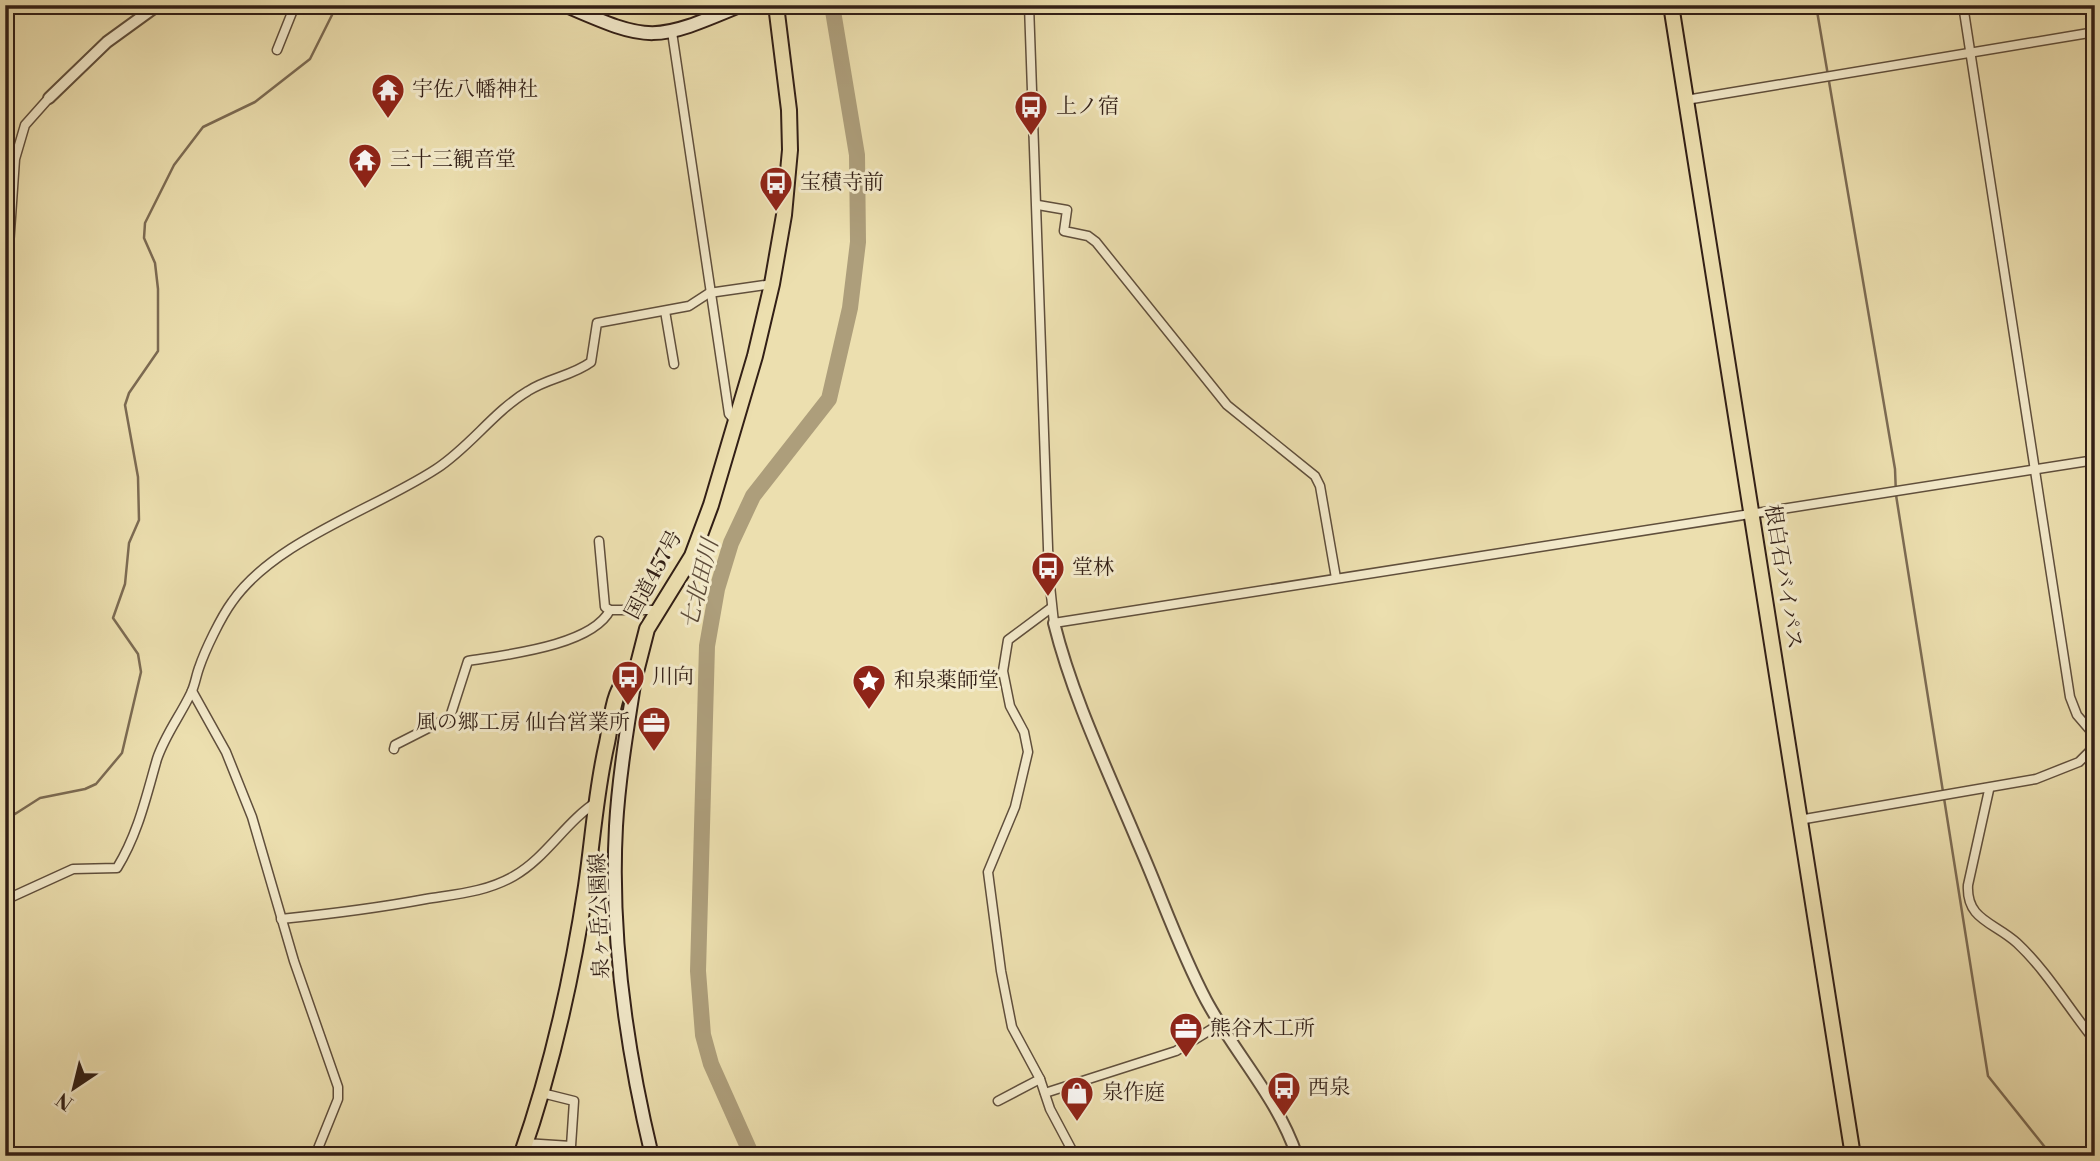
<svg xmlns="http://www.w3.org/2000/svg" width="2100" height="1161" font-family="'Libre Bodoni','Noto Serif JP',serif">
  <style>
    .lines { fill: none; stroke-linecap: round; stroke-linejoin: round }
    .stream { stroke: #7c6b53; stroke-width: 2.5 }
    .river { stroke: #ad9e7b; stroke-width: 16 }
    .minor-casing { stroke: #604f3c; stroke-width: 11 }
    .tertiary-casing { stroke: #604f3c; stroke-width: 14 }
    .secondary-casing { stroke: #321f16; stroke-width: 16 }
    .trunk-casing { stroke: #321f16; stroke-width: 18 }
    .minor { stroke: #f3eacb; stroke-width: 8 }
    .tertiary { stroke: #f3eacb; stroke-width: 10 }
    .secondary { stroke: #f3eacb; stroke-width: 12 }
    .trunk { stroke: #ecdfaf; stroke-width: 14 }
    .labels { text-anchor: middle; dominant-baseline: central; stroke-width: 6; stroke-linejoin: round; paint-order: stroke }
    .poi-label { font-size: 21px; fill: #321f16; stroke: #f3eacb; text-anchor: start }
    .street-label { font-size: 21px; fill: #321f16; stroke: #f3eacb }
    .water-label { font-size: 23px; font-style: italic; fill: #5d4b39; stroke: #f3eacb }
  </style>
  <rect width="100%" height="100%" fill="#ecdfaf"/>
  <filter id="stains"><feTurbulence type="fractalNoise" baseFrequency=".00286" numOctaves="4"/><feColorMatrix values="0 0 0 0 .2 0 0 0 0 .09 0 0 0 0 .02 0 0 0 .5 -.17"/></filter>
  <radialGradient id="worn" r=".72"><stop offset=".6" stop-color="#630" stop-opacity="0"/><stop offset="1" stop-color="#630" stop-opacity=".3"/></radialGradient>
  <g class="lines">
    <g class="stream">
      <polyline points="1816,5 1895,469 1896,495 1988,1076 2052,1156"/>
      <polyline points="5,807 15,814 40,798 85,789 96,784 122,753 141,672 138,654 113,618 125,584 129,543 139,520 138,477 125,405 129,393 158,351 158,289 155,263 144,238 145,223 174,165 203,127 255,102 310,59 337,5"/>
    </g>
    <polyline class="river" points="752,1156 711,1064 703,1035 698,971 707,646 717,589 731,543 753,496 829,399 850,308 858,242 857,155 832,5"/>
    <defs>
      <g id="minor">
        <polyline points="1029,5 1049,576 1054,623 2095,460"/>
        <polyline points="1963,5 2070,697 2077,715 2095,736"/>
        <polyline points="672,32 729,414 735,421"/>
        <polyline points="277,50 295,5"/>
        <polyline points="1686,100 2095,32"/>
        <polyline points="1038,205 1067,210 1064,231 1088,236 1096,242 1227,405 1315,476 1320,486 1336,578"/>
        <polyline points="5,304 15,159 25,125 49,98"/>
        <polyline points="665,311 674,364"/>
        <polyline points="599,541 605,607 610,610 657,610"/>
        <polyline points="1051,608 1008,640 1003,671 1010,706 1024,732 1028,752 1015,807 988,872 1001,971 1012,1027 1040,1079 1050,1109 1075,1156"/>
        <polyline points="192,691 226,752 252,817 294,961 338,1087 338,1099 315,1156"/>
        <path d="M 394,749 L 395,745 L 450,717 L 468,661 C 504,655 592,646 610,610"/>
        <path d="M 1989,790 L 1968,885 C 1966,920 1994,922 2017,943 C 2047,971 2069,1009 2095,1041"/>
        <polyline points="1799,820 2036,779 2079,762 2095,746"/>
        <path d="M 5,900 L 73,869 L 117,868 C 138,834 146,797 157,759 C 165,735 180,716 191,693 C 195,685 196,676 199,668 C 205,650 221,617 232,602 C 274,541 375,509 436,469 C 470,447 493,412 528,391 C 548,378 572,376 591,362 L 597,323 L 689,306 L 709,293 L 772,284"/>
        <path d="M 281,919 C 330,914 378,908 426,899 C 457,894 486,892 514,876 C 547,857 566,821 598,801"/>
        <polyline points="1045,1093 1176,1051 1220,1024"/>
        <polyline points="998,1101 1040,1079"/>
        <polyline points="525,1143 571,1146 574,1101 542,1093"/>
      </g>
      <g id="tertiary">
        <polyline points="49,98 107,42 158,5"/>
        <path d="M 1054,623 C 1073,699 1108,771 1138,843 C 1161,895 1179,949 1206,1000 C 1235,1054 1277,1097 1297,1156"/>
      </g>
      <g id="secondary">
        <path d="M 564,5 C 651,43 654,42 742,5"/>
        <path d="M 636,672 C 628,723 619,775 616,826 C 610,937 626,1048 652,1156"/>
      </g>
      <g id="trunk">
        <polyline points="1671,5 1853,1156"/>
        <path d="M 521,1156 C 552,1068 572,978 586,886 C 593,838 596,790 607,743 C 612,720 612,683 636,672 L 647,629 L 692,556 L 711,505 L 755,356 L 772,284 L 784,215 L 790,150 L 789,110 L 776,5"/>
      </g>
    </defs>
    <use href="#minor" class="minor-casing"/>
    <use href="#tertiary" class="tertiary-casing"/>
    <use href="#secondary" class="secondary-casing"/>
    <use href="#trunk" class="trunk-casing"/>
    <use href="#minor" class="minor"/>
    <use href="#tertiary" class="tertiary"/>
    <use href="#secondary" class="secondary"/>
    <use href="#trunk" class="trunk"/>
  </g>
  <defs>
    <symbol id="temple-pin" viewBox="-11 -11 22 30"><path d="M0 17L-7.5 6A9.5 9.5 0 1 1 7.5 6Z" fill="#8f2418" stroke="#f3eacb"/><path d="M0-6L5-2H3V0L6.5 2.5H4V6H1.5V3h-3V6H-4V2.5H-6.5L-3 0V-2H-5Z" fill="#fff"/></symbol>
    <symbol id="bus-pin" viewBox="-11 -11 22 30"><path d="M0 17L-7.5 6A9.5 9.5 0 1 1 7.5 6Z" fill="#8f2418" stroke="#f3eacb"/><path d="M-5-6H5V4H4V6H2V4H-2V6H-4V4H-5ZM-3.5-4V0h7V-4ZM-3.5 1.2v1.5H-2V1.2ZM2 1.2v1.5H3.5V1.2Z" fill="#fff"/></symbol>
    <symbol id="sight-pin" viewBox="-11 -11 22 30"><path d="M0 17L-7.5 6A9.5 9.5 0 1 1 7.5 6Z" fill="#8f2418" stroke="#f3eacb"/><path d="M0-6L1.8-2.2L6-1.7L2.9 1.2L3.7 5.4L0 3.3L-3.7 5.4L-2.9 1.2L-6-1.7L-1.8-2.2Z" fill="#fff"/></symbol>
    <symbol id="office-pin" viewBox="-11 -11 22 30"><path d="M0 17L-7.5 6A9.5 9.5 0 1 1 7.5 6Z" fill="#8f2418" stroke="#f3eacb"/><path d="M-6-3h4V-5.5h4V-3h4V5H-6ZM-1-4.5V-3h2v-1.5ZM-6 0V1H6V0Z" fill="#fff"/></symbol>
    <symbol id="shop-pin" viewBox="-11 -11 22 30"><path d="M0 17L-7.5 6A9.5 9.5 0 1 1 7.5 6Z" fill="#8f2418" stroke="#f3eacb"/><path d="M-5-2.5h2.3a2.7 3.5 0 0 1 5.4 0H5L5.5 6h-11ZM-1.5-2.5h3a1.5 2.3 0 0 0-3 0Z" fill="#fff"/></symbol>
  </defs>
  <g fill-rule="evenodd">
    <use href="#temple-pin" x="369" y="71" width="38" height="52"/>
    <use href="#bus-pin" x="1012" y="88" width="38" height="52"/>
    <use href="#temple-pin" x="346" y="141" width="38" height="52"/>
    <use href="#bus-pin" x="757" y="164" width="38" height="52"/>
    <use href="#bus-pin" x="1029" y="549" width="38" height="52"/>
    <use href="#bus-pin" x="609" y="658" width="38" height="52"/>
    <use href="#sight-pin" x="850" y="662" width="38" height="52"/>
    <use href="#office-pin" x="635" y="704" width="38" height="52"/>
    <use href="#office-pin" x="1167" y="1010" width="38" height="52"/>
    <use href="#bus-pin" x="1265" y="1069" width="38" height="52"/>
    <use href="#shop-pin" x="1058" y="1074" width="38" height="52"/>
  </g>
  <g class="labels">
    <g class="poi-label">
      <text x="412" y="90">宇佐八幡神社</text>
      <text x="1056" y="107">上ノ宿</text>
      <text x="390" y="160">三十三観音堂</text>
      <text x="800" y="183">宝積寺前</text>
      <text x="1072" y="568">堂林</text>
      <text x="652" y="677">川向</text>
      <text x="894" y="681">和泉薬師堂</text>
      <text x="630" y="723" text-anchor="end">風の郷工房 仙台営業所</text>
      <text x="1210" y="1029">熊谷木工所</text>
      <text x="1308" y="1088">西泉</text>
      <text x="1102" y="1093">泉作庭</text>
    </g>
    <g class="street-label">
      <text transform="translate(654 575) rotate(-62)">国道457号</text>
      <text transform="translate(1783 577) rotate(81)">根白石バイパス</text>
      <text transform="translate(600 916) rotate(-92)">泉ヶ岳公園線</text>
    </g>
    <g class="water-label">
      <text transform="translate(700 584) rotate(-76)">七北田川</text>
    </g>
  </g>
  <rect width="2100" height="1161" fill="none" stroke="#ecdfaf" stroke-width="28"/>
  <rect x="7" y="7" width="2086" height="1147" fill="none" stroke="#321f16" stroke-width="3.5"/>
  <rect x="14" y="14" width="2072" height="1133" fill="none" stroke="#321f16" stroke-width="2"/>
  <g transform="translate(74 1088) rotate(215)" stroke="#f3eacb" stroke-width="5" paint-order="stroke">
  <path d="M0-5L12 26L0 18L-12 26Z" fill="#321f16"/>
  <text y="-10" font-size="19" font-weight="bold" text-anchor="middle" fill="#321f16">N</text>
  </g>
  <rect width="100%" height="100%" filter="url(#stains)"/>
  <rect width="100%" height="100%" fill="url(#worn)"/>
</svg>
